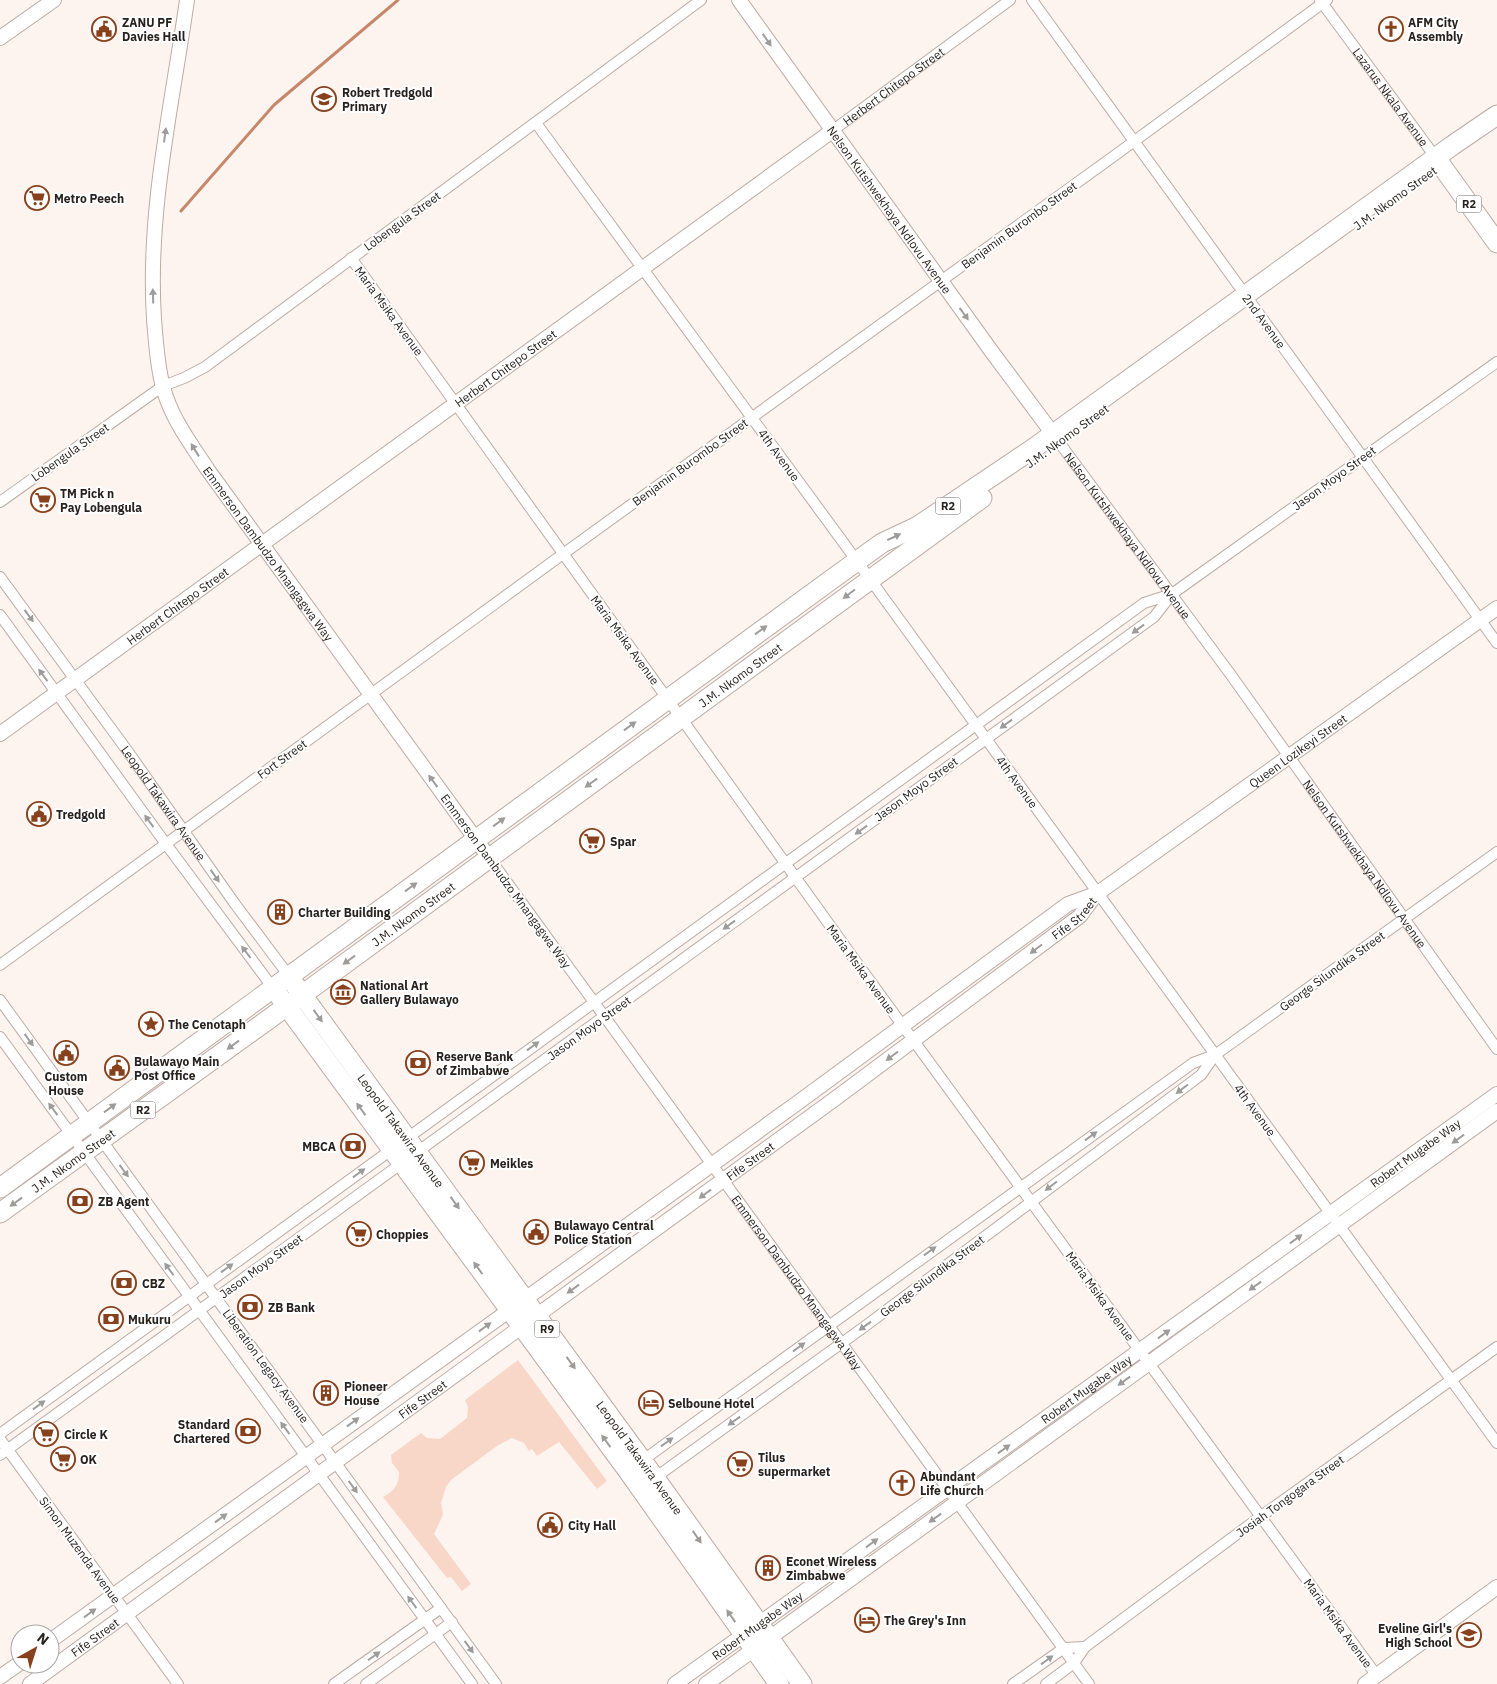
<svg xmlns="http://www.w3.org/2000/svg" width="1497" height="1684" font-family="'IBM Plex Sans',sans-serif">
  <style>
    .green { fill: #f8d7c8 }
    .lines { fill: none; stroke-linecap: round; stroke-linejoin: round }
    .stream { stroke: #c6876a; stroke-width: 3 }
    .street-casing { stroke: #bcaba4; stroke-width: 12 }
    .secondary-casing { stroke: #bcaba4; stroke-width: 16 }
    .highway-casing { stroke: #bcaba4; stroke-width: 21 }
    .street { stroke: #fff; stroke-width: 10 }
    .secondary { stroke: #fff; stroke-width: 14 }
    .highway { stroke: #fff; stroke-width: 19 }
    .oneway { fill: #9e9c9a }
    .labels { text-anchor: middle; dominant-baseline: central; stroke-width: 4; stroke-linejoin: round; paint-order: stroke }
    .shield { fill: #fff; stroke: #686462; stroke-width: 1 }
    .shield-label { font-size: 11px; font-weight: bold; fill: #28221f }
    .poi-label { font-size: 12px; font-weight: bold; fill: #28221f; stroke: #fff; text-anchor: start }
    .street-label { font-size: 12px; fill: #28221f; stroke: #fff }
  </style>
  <rect width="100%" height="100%" fill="#fef4ef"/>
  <path class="green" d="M 518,1360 L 607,1481 L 597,1489 L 559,1442 L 537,1456 L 532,1449 L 529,1451 L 524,1443 L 512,1438 L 497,1446 L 451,1480 L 446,1487 L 441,1503 L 443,1515 L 434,1534 L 471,1584 L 462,1591 L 451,1577 L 447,1578 L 383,1497 C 394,1491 399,1485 399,1472 L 392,1463 L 391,1455 L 421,1433 L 427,1438 L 440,1439 L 467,1418 L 468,1407 L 465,1400 Z"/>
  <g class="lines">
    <polyline class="stream" points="181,211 274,105 398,0"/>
    <defs>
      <g id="street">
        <polyline points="1032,0 1497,643"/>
        <path id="s1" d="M 1320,0 L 1436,158"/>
        <polyline points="536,123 870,579 1497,1443"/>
        <path id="s2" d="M 832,131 L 1010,0"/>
        <polyline points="351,258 849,952 1377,1676"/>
        <path id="s3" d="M 1053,434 L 1231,675 L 1497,1049"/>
        <polyline points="0,502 163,386 184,378 205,367 701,0"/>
        <path id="s4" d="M 0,577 L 129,753 L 235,904 L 289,976"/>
        <polyline points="0,615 166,844 273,988"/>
        <path id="s5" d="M 493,863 L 1089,1684"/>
        <polyline points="0,965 563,554 1114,156 1327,0"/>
        <polyline points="0,1000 496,1684"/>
        <polyline points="0,1037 472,1684"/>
        <polyline points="0,1434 1144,603 1172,594"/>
        <polyline points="0,1439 178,1684"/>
        <polyline points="0,1455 1154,617 1172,594 1497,362"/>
        <polyline points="639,1463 1193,1063 1215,1055 1497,852"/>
        <polyline points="652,1480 864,1327 1201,1075 1215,1055"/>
        <polyline points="334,1684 441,1608"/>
        <polyline points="366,1684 452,1622"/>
        <polyline points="1013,1684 1064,1648 1085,1647"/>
        <polyline points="1046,1684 1074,1663 1085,1647 1260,1517 1497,1347"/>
      </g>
      <g id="secondary">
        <path id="s6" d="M 187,0 C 172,106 147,212 154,319 C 156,342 157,365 163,387 C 171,418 191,444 208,470 L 493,863"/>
        <path id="s7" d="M 739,0 L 992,352 L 1053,434"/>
        <polyline points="0,38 54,0"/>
        <path id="s8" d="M 0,734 L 832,131"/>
        <path id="s9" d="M 50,1641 L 796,1104 L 1068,904 L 1098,893 L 1497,608"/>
        <polyline points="0,1677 20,1663"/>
        <path id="s10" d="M 30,1684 L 836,1098 L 1080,916 L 1097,893"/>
        <path id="s11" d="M 675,1684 L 1497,1094"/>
        <polyline points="706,1684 1497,1111"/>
        <polyline points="1365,1684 1497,1587"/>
      </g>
      <g id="highway">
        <polyline points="1436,158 1497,243"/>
        <path id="s12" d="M 295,985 L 655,1478 L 802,1684"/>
        <polyline points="280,997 628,1471 779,1684"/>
        <polyline points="0,1188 828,582 882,543 918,526 1034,448 1453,145 1497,115"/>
        <path id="s13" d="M 0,1213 L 287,1006 L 982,498"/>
      </g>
    </defs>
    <use href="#street" class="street-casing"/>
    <use href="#secondary" class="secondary-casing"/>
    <use href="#highway" class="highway-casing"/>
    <use href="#street" class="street"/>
    <use href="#secondary" class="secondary"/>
    <use href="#highway" class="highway"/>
  </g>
  <defs><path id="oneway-solid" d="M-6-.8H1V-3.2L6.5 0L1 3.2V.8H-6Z" transform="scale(1.25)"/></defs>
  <g class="oneway">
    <use href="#oneway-solid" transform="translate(767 40) rotate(55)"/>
    <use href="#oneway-solid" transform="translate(165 135) rotate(-82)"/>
    <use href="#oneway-solid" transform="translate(153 296) rotate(-92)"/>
    <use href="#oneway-solid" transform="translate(964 314) rotate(54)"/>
    <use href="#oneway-solid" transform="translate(195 450) rotate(-122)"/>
    <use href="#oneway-solid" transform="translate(894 537) rotate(-25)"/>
    <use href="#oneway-solid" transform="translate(849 594) rotate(143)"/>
    <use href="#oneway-solid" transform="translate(29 616) rotate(54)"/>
    <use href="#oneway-solid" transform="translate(1138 629) rotate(144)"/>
    <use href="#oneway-solid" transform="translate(761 630) rotate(-36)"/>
    <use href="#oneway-solid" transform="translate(43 675) rotate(-126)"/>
    <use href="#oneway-solid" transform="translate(1006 724) rotate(144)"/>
    <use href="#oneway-solid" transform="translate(630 726) rotate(-36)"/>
    <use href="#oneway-solid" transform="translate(433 781) rotate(-126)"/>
    <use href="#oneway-solid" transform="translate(591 783) rotate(144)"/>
    <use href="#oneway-solid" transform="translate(149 821) rotate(-126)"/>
    <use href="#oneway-solid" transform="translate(499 822) rotate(-36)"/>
    <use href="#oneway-solid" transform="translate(861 830) rotate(144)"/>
    <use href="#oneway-solid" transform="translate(215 876) rotate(55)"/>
    <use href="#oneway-solid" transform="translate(411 887) rotate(-36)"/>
    <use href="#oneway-solid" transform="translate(729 925) rotate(144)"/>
    <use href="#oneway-solid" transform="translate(1036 949) rotate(143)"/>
    <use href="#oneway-solid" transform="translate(246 952) rotate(-127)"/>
    <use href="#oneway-solid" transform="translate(349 960) rotate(144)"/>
    <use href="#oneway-solid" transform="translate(318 1016) rotate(54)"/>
    <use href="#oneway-solid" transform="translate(29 1040) rotate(54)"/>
    <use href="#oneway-solid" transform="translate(233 1045) rotate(144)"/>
    <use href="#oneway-solid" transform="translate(533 1046) rotate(-36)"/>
    <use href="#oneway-solid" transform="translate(892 1056) rotate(143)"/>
    <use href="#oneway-solid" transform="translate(1182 1089) rotate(143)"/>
    <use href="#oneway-solid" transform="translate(110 1108) rotate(-36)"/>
    <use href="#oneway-solid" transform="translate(53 1109) rotate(-126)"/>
    <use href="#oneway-solid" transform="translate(361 1109) rotate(-126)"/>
    <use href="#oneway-solid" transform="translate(1091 1136) rotate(-36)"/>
    <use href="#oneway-solid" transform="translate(1458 1139) rotate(144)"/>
    <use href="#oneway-solid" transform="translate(124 1171) rotate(54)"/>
    <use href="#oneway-solid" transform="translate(359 1173) rotate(-36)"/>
    <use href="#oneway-solid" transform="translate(1051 1186) rotate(143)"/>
    <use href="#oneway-solid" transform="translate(705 1194) rotate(144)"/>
    <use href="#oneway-solid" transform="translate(16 1202) rotate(144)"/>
    <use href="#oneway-solid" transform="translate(455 1203) rotate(54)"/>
    <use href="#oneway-solid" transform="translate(1296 1239) rotate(-36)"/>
    <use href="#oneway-solid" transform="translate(930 1251) rotate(-36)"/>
    <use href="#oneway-solid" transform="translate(227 1268) rotate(-36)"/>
    <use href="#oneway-solid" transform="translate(478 1268) rotate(-126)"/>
    <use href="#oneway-solid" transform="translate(169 1269) rotate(-126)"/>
    <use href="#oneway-solid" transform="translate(1255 1286) rotate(144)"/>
    <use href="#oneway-solid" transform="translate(573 1289) rotate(144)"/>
    <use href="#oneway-solid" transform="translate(865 1326) rotate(144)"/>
    <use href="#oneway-solid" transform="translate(485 1327) rotate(-36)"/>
    <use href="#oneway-solid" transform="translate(1164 1334) rotate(-36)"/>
    <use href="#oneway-solid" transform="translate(799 1347) rotate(-36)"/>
    <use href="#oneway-solid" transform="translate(571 1363) rotate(54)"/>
    <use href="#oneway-solid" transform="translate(1124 1381) rotate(144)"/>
    <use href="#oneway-solid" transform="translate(39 1405) rotate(-36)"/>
    <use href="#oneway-solid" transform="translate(734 1421) rotate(144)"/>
    <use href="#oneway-solid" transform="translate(353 1422) rotate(-36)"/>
    <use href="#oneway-solid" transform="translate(285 1428) rotate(-126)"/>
    <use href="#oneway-solid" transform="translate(606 1441) rotate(-126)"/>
    <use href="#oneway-solid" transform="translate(667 1442) rotate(-36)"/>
    <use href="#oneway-solid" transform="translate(1004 1449) rotate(-36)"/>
    <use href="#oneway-solid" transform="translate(353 1487) rotate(54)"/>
    <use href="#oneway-solid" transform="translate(221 1518) rotate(-36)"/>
    <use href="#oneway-solid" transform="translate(935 1518) rotate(144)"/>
    <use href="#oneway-solid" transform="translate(697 1537) rotate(55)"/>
    <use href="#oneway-solid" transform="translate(872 1543) rotate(-36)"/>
    <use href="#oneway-solid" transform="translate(412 1602) rotate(-126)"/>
    <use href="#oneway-solid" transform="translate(90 1613) rotate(-36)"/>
    <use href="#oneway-solid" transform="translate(731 1616) rotate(-125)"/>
    <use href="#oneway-solid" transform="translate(469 1647) rotate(54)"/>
    <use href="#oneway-solid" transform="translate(374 1656) rotate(-35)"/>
    <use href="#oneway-solid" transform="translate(1047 1660) rotate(-36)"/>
  </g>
  <defs>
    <symbol id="civic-ring" viewBox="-11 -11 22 22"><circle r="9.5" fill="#fff" stroke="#88411d" stroke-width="1.5"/><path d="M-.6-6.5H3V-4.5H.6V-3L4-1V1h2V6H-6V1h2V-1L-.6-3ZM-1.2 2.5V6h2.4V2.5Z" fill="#88411d"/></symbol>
    <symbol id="church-ring" viewBox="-11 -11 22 22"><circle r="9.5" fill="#fff" stroke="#88411d" stroke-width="1.5"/><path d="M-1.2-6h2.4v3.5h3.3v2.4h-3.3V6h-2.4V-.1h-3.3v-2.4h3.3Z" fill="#88411d"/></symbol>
    <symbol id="school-ring" viewBox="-11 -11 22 22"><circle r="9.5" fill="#fff" stroke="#88411d" stroke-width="1.5"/><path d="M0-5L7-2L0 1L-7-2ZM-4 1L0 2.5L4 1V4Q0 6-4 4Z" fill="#88411d"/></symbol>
    <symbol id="supermarket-ring" viewBox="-11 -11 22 22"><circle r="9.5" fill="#fff" stroke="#88411d" stroke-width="1.5"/><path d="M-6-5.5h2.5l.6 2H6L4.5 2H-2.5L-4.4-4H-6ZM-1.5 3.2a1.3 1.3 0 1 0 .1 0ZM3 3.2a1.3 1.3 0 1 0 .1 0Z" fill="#88411d"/></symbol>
    <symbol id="building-ring" viewBox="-11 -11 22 22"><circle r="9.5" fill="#fff" stroke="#88411d" stroke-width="1.5"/><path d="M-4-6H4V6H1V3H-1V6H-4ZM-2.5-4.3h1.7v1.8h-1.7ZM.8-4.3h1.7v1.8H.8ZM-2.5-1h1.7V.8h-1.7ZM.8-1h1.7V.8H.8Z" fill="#88411d"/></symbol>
    <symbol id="museum-ring" viewBox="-11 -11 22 22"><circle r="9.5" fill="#fff" stroke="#88411d" stroke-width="1.5"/><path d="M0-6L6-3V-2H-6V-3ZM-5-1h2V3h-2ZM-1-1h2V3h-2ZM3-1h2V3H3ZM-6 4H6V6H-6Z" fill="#88411d"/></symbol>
    <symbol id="sight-ring" viewBox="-11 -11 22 22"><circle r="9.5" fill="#fff" stroke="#88411d" stroke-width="1.5"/><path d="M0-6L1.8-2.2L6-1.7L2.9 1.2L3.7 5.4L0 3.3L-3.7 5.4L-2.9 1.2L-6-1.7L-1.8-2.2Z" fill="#88411d"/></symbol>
    <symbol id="bank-ring" viewBox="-11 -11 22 22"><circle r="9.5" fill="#fff" stroke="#88411d" stroke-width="1.5"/><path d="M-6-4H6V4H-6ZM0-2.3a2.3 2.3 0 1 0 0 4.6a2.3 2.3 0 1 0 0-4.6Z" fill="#88411d"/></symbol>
    <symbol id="hotel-ring" viewBox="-11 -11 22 22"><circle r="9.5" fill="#fff" stroke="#88411d" stroke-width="1.5"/><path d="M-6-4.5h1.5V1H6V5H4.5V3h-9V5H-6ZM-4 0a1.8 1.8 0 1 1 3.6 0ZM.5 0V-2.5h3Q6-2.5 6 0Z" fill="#88411d"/></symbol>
  </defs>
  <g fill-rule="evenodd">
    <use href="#civic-ring" x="90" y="15" width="28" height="28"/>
    <use href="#church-ring" x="1377" y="15" width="28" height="28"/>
    <use href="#school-ring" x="310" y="85" width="28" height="28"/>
    <use href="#supermarket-ring" x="23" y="184" width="28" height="28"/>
    <use href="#supermarket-ring" x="29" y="486" width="28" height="28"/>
    <use href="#civic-ring" x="25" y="800" width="28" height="28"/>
    <use href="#supermarket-ring" x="578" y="827" width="28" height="28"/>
    <use href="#building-ring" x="266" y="898" width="28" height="28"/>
    <use href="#museum-ring" x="329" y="978" width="28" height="28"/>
    <use href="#sight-ring" x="137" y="1010" width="28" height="28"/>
    <use href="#civic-ring" x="52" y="1039" width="28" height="28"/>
    <use href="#bank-ring" x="404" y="1049" width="28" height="28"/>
    <use href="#civic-ring" x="103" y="1054" width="28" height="28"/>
    <use href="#bank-ring" x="339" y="1132" width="28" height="28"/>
    <use href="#supermarket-ring" x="458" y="1149" width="28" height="28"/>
    <use href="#bank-ring" x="66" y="1187" width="28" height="28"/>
    <use href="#civic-ring" x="522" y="1218" width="28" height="28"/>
    <use href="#supermarket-ring" x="345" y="1220" width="28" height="28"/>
    <use href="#bank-ring" x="110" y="1269" width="28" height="28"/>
    <use href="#bank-ring" x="236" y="1293" width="28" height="28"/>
    <use href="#bank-ring" x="97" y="1305" width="28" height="28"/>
    <use href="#building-ring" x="312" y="1379" width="28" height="28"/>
    <use href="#hotel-ring" x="637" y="1389" width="28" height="28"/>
    <use href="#bank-ring" x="234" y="1417" width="28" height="28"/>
    <use href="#supermarket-ring" x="32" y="1420" width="28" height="28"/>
    <use href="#supermarket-ring" x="49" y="1445" width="28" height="28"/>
    <use href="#supermarket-ring" x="726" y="1450" width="28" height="28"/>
    <use href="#church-ring" x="888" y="1469" width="28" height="28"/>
    <use href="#civic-ring" x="536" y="1511" width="28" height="28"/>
    <use href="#building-ring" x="754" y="1554" width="28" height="28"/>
    <use href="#hotel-ring" x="853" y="1606" width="28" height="28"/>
    <use href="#school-ring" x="1455" y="1621" width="28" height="28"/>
  </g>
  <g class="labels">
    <g class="shield">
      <rect x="1456.5" y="195.5" width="25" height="17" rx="4"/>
      <rect x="935.5" y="497.5" width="25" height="17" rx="4"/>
      <rect x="130.5" y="1101.5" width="25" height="17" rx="4"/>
      <rect x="534.5" y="1320.5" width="25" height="17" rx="4"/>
    </g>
    <g class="shield-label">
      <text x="1469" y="204">R2</text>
      <text x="948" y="506">R2</text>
      <text x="143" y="1110">R2</text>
      <text x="547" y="1329">R9</text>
    </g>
    <g class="poi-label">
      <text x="122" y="22">ZANU PF<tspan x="122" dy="14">Davies Hall</tspan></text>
      <text x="1408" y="22">AFM City<tspan x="1408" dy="14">Assembly</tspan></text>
      <text x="342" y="92">Robert Tredgold<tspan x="342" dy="14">Primary</tspan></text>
      <text x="54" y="198">Metro Peech</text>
      <text x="60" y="493">TM Pick n<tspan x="60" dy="14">Pay Lobengula</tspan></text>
      <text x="56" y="814">Tredgold</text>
      <text x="610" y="841">Spar</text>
      <text x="298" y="912">Charter Building</text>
      <text x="360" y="985">National Art<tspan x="360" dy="14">Gallery Bulawayo</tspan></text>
      <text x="168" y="1024">The Cenotaph</text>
      <text x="436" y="1056">Reserve Bank<tspan x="436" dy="14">of Zimbabwe</tspan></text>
      <text x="134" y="1061">Bulawayo Main<tspan x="134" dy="14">Post Office</tspan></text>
      <text x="66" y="1076" text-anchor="middle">Custom<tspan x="66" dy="14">House</tspan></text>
      <text x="336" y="1146" text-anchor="end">MBCA</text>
      <text x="490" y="1163">Meikles</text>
      <text x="98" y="1201">ZB Agent</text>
      <text x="554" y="1225">Bulawayo Central<tspan x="554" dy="14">Police Station</tspan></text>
      <text x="376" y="1234">Choppies</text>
      <text x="142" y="1283">CBZ</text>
      <text x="268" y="1307">ZB Bank</text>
      <text x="128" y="1319">Mukuru</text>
      <text x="344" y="1386">Pioneer<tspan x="344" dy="14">House</tspan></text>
      <text x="668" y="1403">Selboune Hotel</text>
      <text x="230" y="1424" text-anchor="end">Standard<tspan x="230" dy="14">Chartered</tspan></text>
      <text x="64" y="1434">Circle K</text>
      <text x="758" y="1457">Tilus<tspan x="758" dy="14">supermarket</tspan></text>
      <text x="80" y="1459">OK</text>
      <text x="920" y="1476">Abundant<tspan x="920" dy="14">Life Church</tspan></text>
      <text x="568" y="1525">City Hall</text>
      <text x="786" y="1561">Econet Wireless<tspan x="786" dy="14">Zimbabwe</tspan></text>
      <text x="884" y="1620">The Grey's Inn</text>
      <text x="1452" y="1628" text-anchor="end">Eveline Girl's<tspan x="1452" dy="14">High School</tspan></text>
    </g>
    <g class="street-label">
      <text stroke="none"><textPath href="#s2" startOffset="76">Herbert Chitepo Street</textPath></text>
      <text stroke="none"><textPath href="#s1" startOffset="120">Lazarus Nkala Avenue</textPath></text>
      <text transform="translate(1395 198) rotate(-36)">J.M. Nkomo Street</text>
      <text stroke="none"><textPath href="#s7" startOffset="258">Nelson Kutshwekhaya Ndlovu Avenue</textPath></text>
      <text transform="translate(402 221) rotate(-36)">Lobengula Street</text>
      <text transform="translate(1019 225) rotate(-36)">Benjamin Burombo Street</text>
      <text transform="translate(389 311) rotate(54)">Maria Msika Avenue</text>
      <text transform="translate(1264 321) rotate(54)">2nd Avenue</text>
      <text stroke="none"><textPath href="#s8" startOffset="624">Herbert Chitepo Street</textPath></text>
      <text transform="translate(1067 436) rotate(-36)">J.M. Nkomo Street</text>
      <text transform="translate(70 452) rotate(-35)">Lobengula Street</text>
      <text transform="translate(779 455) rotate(54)">4th Avenue</text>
      <text transform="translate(690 462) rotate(-36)">Benjamin Burombo Street</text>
      <text transform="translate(1334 478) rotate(-36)">Jason Moyo Street</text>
      <text stroke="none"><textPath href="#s3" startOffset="126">Nelson Kutshwekhaya Ndlovu Avenue</textPath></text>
      <text stroke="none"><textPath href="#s6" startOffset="588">Emmerson Dambudzo Mnangagwa Way</textPath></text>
      <text stroke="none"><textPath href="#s8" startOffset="219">Herbert Chitepo Street</textPath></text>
      <text transform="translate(625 640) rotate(54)">Maria Msika Avenue</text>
      <text stroke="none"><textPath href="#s13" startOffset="915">J.M. Nkomo Street</textPath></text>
      <text stroke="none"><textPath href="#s9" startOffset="1534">Queen Lozikeyi Street</textPath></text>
      <text transform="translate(282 759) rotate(-36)">Fort Street</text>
      <text transform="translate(1017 782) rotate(54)">4th Avenue</text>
      <text transform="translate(916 789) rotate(-36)">Jason Moyo Street</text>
      <text stroke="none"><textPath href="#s4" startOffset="279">Leopold Takawira Avenue</textPath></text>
      <text stroke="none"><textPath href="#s3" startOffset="531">Nelson Kutshwekhaya Ndlovu Avenue</textPath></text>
      <text transform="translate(506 881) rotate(54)">Emmerson Dambudzo Mnangagwa Way</text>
      <text stroke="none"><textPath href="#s13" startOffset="510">J.M. Nkomo Street</textPath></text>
      <text stroke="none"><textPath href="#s10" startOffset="1295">Fife Street</textPath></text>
      <text transform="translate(861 969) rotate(54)">Maria Msika Avenue</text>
      <text transform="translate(1332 971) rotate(-36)">George Silundika Street</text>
      <text transform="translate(589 1028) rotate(-36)">Jason Moyo Street</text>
      <text transform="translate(1255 1110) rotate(54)">4th Avenue</text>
      <text stroke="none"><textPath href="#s12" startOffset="180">Leopold Takawira Avenue</textPath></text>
      <text stroke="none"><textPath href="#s11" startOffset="911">Robert Mugabe Way</textPath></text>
      <text stroke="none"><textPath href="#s13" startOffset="90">J.M. Nkomo Street</textPath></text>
      <text stroke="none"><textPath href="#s10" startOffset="890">Fife Street</textPath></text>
      <text transform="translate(261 1266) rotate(-36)">Jason Moyo Street</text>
      <text transform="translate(932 1276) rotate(-37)">George Silundika Street</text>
      <text stroke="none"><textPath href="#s5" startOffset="518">Emmerson Dambudzo Mnangagwa Way</textPath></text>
      <text transform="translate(1100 1296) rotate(54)">Maria Msika Avenue</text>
      <text transform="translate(266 1366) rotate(54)">Liberation Legacy Avenue</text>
      <text stroke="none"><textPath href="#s11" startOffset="506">Robert Mugabe Way</textPath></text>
      <text stroke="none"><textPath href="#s10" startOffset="485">Fife Street</textPath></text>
      <text stroke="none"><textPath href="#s12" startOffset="585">Leopold Takawira Avenue</textPath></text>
      <text transform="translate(1290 1496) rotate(-36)">Josiah Tongogara Street</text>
      <text transform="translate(80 1550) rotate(54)">Simon Muzenda Avenue</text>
      <text transform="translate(1338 1623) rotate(54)">Maria Msika Avenue</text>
      <text stroke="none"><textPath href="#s11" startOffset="101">Robert Mugabe Way</textPath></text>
      <text stroke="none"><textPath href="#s10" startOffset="80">Fife Street</textPath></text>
    </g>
  </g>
  <g transform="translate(35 1649) rotate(39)"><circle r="24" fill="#ffffff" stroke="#a9a7a5"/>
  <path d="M0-4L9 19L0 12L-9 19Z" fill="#88411d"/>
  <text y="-8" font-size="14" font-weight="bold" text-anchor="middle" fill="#28221f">N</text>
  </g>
</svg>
